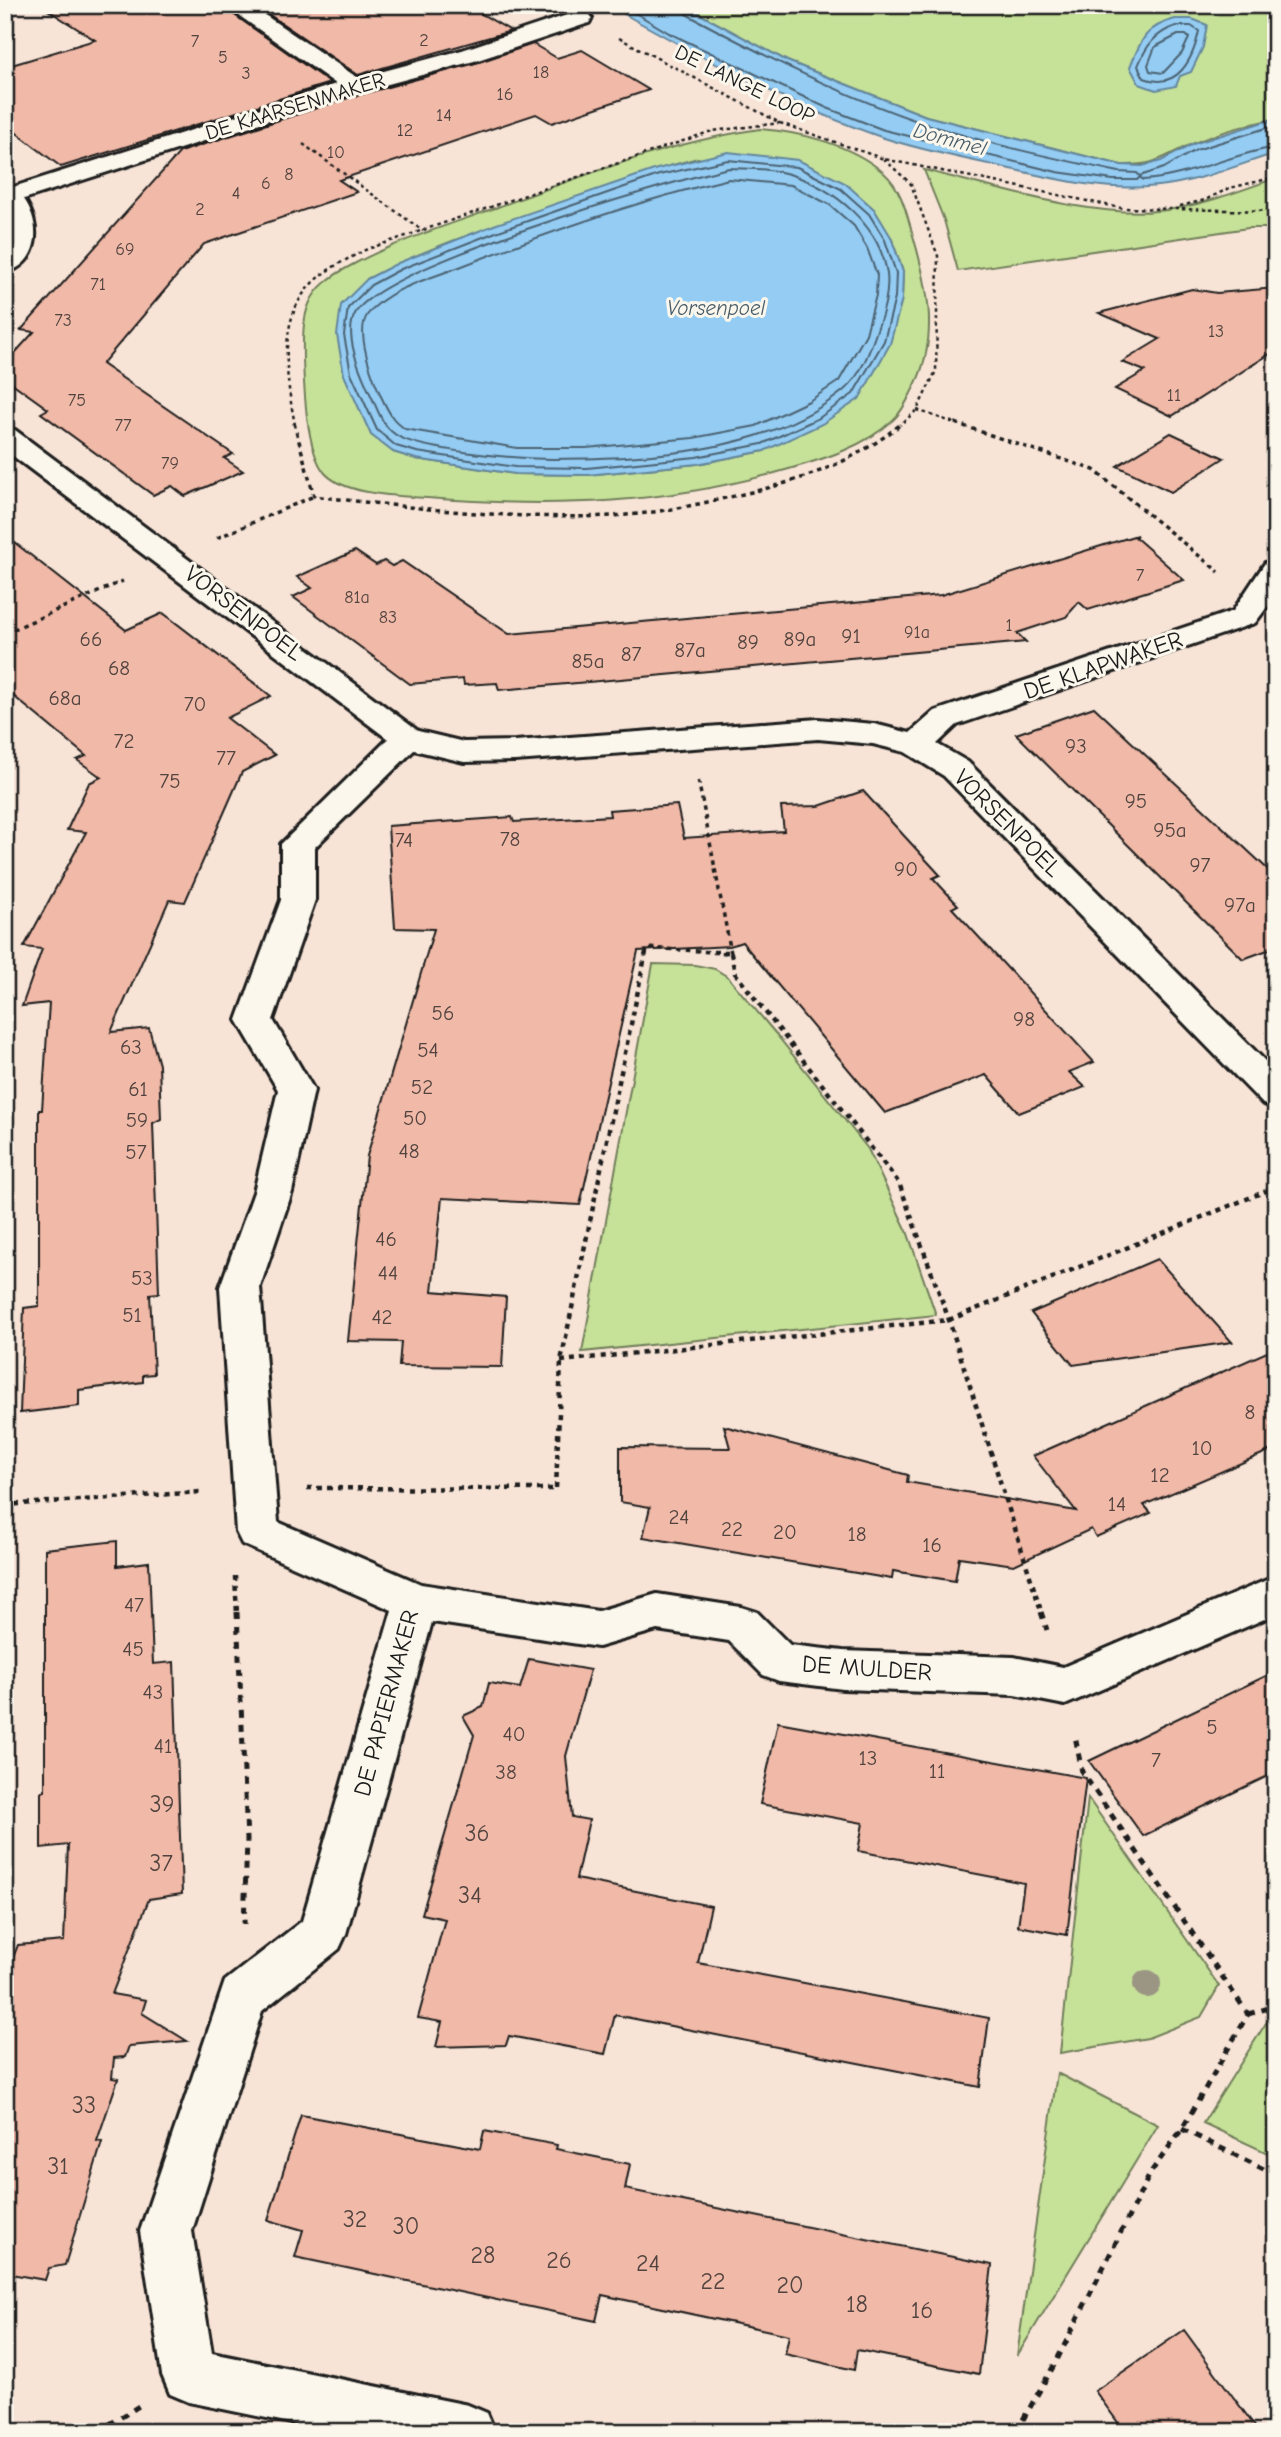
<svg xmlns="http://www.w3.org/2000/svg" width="1281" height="2437" font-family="'Comic Neue',sans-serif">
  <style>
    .green { fill: #c6e198; stroke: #717e5a; stroke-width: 2; fill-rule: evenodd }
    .water { fill: #94ccf3; stroke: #64869d; stroke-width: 2 }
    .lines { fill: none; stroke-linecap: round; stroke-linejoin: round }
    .shore { stroke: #4c6272; stroke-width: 2 }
    .building { fill: #f1b9a7; stroke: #1c1c1c; stroke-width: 2 }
    .street-casing { stroke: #1c1c1c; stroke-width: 6 }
    .path-far3 { stroke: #1c1c1c; stroke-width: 2.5; stroke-dasharray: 3.5 3.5; stroke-linecap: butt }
    .path-far2 { stroke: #1c1c1c; stroke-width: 3.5; stroke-dasharray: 4.5 4.5; stroke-linecap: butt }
    .path-far1 { stroke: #1c1c1c; stroke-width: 4.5; stroke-dasharray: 5 5; stroke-linecap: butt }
    .path { stroke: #1c1c1c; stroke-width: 5; stroke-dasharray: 7 7; stroke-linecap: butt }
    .street { fill: #fbf7ec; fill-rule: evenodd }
    .tree { fill: #9b9684 }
    .labels { text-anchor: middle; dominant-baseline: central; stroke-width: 6; stroke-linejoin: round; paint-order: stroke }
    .far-number-label { font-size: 18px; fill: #51433f }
    .far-street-label { font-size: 21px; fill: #1c1c1c; stroke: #fbf7ec }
    .far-water-label { font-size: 21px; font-style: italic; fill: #465a67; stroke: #fbf7ec }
    .number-label { font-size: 21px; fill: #51433f }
    .street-label { font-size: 24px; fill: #1c1c1c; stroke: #fbf7ec }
    .near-number-label { font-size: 24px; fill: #51433f }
  </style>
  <rect width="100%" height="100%" fill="#f8e4d7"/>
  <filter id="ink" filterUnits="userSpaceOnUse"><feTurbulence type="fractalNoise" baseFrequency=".0143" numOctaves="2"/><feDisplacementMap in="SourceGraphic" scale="14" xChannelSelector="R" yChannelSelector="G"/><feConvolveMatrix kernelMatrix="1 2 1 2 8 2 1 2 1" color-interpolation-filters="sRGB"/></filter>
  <g filter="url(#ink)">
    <g class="green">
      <path d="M 683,5 L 1276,5 L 1276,118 C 1248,125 1218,132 1192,144 C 1162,157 1157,166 1121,165 L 926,116 L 787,61 Z"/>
      <path d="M 760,129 C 802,132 852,145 884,173 C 901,188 906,211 912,232 C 927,283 940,335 915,385 C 909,397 903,411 893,420 C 866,446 824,459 789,469 C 666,505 553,508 427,498 C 399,496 343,495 324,472 C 306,449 304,388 303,359 C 302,309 306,289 352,265 C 398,240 449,225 498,207 C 584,175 669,142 760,129 ZM 698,158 L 891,237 L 903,271 L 902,299 L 764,451 L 697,464 L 587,475 L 515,474 L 416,459 L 393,452 L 367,279 C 432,245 502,223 571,200 C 614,185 655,169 698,158 Z"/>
      <path d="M 924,170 C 995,187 1101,222 1173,209 C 1208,203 1242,190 1276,178 L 1276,228 L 1248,228 L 958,271 L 944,220 Z"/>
      <polygon points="653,964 695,965 715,969 728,977 776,1034 868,1149 907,1231 936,1315 582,1352"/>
      <polygon points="1088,1798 1219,1986 1201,2017 1148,2038 1060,2053"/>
      <polygon points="1276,2020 1276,2157 1203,2123 1266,2023"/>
      <polygon points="1057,2073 1158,2125 1017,2356"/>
    </g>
    <g class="water">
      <path d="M 608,5 L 683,5 L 787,61 L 926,116 L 1121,165 L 1142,166 L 1161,161 L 1193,144 L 1276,118 L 1276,153 C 1238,165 1198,182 1158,186 C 1109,192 1058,180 1010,169 C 967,159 923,151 881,137 C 786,104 695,54 608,5 Z"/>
      <path d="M 1175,19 L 1192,19 L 1207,25 L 1203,47 L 1191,72 L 1180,76 L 1176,86 L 1156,90 L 1139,84 L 1130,67 C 1141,40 1145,27 1175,19 Z"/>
      <polygon points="728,152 798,160 845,183 874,209 891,237 903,272 902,299 890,344 859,399 822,424 764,451 697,464 587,475 515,474 416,459 393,452 371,435 344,375 337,335 341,305 367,279 398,263 494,225 657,169"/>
    </g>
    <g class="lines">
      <g class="shore">
        <path d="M 622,5 L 669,33 L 827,108 L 884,130 L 1057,172 L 1113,180 L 1137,180 L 1140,177 L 1143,180 C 1189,177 1230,154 1276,147"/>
        <path d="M 682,5 L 686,14 C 763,55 840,95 923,123 C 987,144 1053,158 1119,172 L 1137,173 L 1140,176 L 1164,168 L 1196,150 L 1276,125"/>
        <path d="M 1176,26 L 1191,26 L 1199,31 C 1193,60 1177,91 1144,78 L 1138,66 C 1146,46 1155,33 1176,26 Z"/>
        <polygon points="1178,35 1186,35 1189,38 1182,53 1163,73 1150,71 1148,65 1155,47"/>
        <polygon points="728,160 797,167 841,189 869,214 885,240 896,273 895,298 884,341 853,394 819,418 762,444 696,457 587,468 515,467 417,452 396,446 377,430 351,373 344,335 348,308 371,285 401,269 496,232 659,175"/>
        <path d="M 729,168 C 749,169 770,168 789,174 C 834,188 880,225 887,274 C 889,292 884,311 878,327 C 871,348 861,377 843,391 C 765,454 649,458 554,459 C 523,459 419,451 396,435 C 384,427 379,414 374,402 C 364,380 341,336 356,312 C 386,265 665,183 729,168 Z"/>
        <path d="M 729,179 L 791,185 L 830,205 L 854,226 L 867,248 L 877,275 L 876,295 L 866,334 L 839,381 L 809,401 L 756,426 L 693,438 L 586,448 L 517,448 L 405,429 C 401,426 396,422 393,418 C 380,400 352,334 368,314 C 388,289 428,279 457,268 C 546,233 636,201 729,179 Z"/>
      </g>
    </g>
    <g class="building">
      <polygon points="40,5 221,5 330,83 61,167 5,124 5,67 95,40"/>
      <polygon points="255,5 466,5 511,31 358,75"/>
      <polygon points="533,44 557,58 582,50 649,90 552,123 536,114 339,180 357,192 204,244 102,364 233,454 224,458 243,471 185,496 172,486 153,495 41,413 48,409 5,378 5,364 34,332 21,330 180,152 348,98 479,62"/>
      <polygon points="1276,288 1276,350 1172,416 1115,389 1145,371 1122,362 1160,339 1099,313 1192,289 1217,293"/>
      <polygon points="1171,433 1224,458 1171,492 1117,466"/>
      <polygon points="5,535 126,630 163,613 271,696 227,718 275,755 242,772 185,902 169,900 111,1032 149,1028 159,1065 161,1119 153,1123 159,1293 150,1294 154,1374 143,1375 143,1382 79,1390 79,1406 20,1413 24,1308 39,1306 39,1110 42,1110 49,1003 22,1006 42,949 24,947 86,832 67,830 89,783 101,777 77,760 86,756 5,689"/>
      <polygon points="1137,535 1135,537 1184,580 1088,610 1079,602 1066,617 1017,633 1026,642 499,690 497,683 464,685 463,679 410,684 293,597 312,588 297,577 355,551 376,565 384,561 392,566 402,561 509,634 941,595"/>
      <polygon points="1094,707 1276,877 1276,947 1243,959 1016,734"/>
      <polygon points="863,791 940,875 933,878 958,905 952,908 1094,1062 1069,1072 1085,1087 1019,1113 986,1075 885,1113 742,942 730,946 638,951 580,1205 442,1198 432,1291 506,1297 502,1367 399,1366 401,1342 348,1341 367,1156 434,929 395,928 388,826 512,817 514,822 610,816 609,810 677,805 684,838 784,831 781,807 819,806"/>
      <polygon points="1157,1259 1232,1342 1073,1365 1031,1313"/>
      <polygon points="1276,1348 1276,1448 1144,1505 1151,1513 1096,1537 1091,1529 1014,1565 959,1557 955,1581 893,1571 892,1579 643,1537 650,1507 620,1502 620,1447 730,1448 724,1426 908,1475 907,1482 1076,1511 1033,1456"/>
      <polygon points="117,1541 117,1566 149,1562 153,1664 174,1662 182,1894 149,1899 112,1994 146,2000 142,2013 187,2041 129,2046 125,2057 114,2058 112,2078 118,2079 97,2141 102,2142 65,2265 49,2268 45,2280 5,2273 5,1978 18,1945 64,1941 68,1845 41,1848 41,1792 45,1791 45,1549"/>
      <polygon points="529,1659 590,1670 566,1756 572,1817 589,1820 576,1879 711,1906 698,1963 989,2018 980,2087 615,2015 605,2054 509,2036 506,2045 436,2047 442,2022 418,2018 445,1919 422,1914 474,1735 463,1716 483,1707 489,1683 520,1688"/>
      <polygon points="1276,1671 1276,1772 1143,1836 1089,1761"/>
      <polygon points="778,1722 1086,1778 1067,1935 1018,1926 1024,1883 858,1851 863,1823 760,1804"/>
      <polygon points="301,2115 480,2149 484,2131 557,2145 556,2149 630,2164 625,2189 992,2265 979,2374 857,2350 854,2370 785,2354 789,2335 602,2295 596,2321 295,2257 303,2230 268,2220"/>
      <polygon points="1184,2330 1217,2375 1259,2432 1125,2432 1095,2391"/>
    </g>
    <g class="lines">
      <defs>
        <g id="street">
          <path d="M 224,5 L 250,5 L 358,78 L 462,50 L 573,13 L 589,13 L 592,18 L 589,23 L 478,60 L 347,95 L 24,199 C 42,225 40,264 5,273 L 5,252 L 11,229 L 5,210 L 5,187 L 10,188 L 336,84 Z"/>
          <polygon points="5,428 15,430 418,731 464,742 515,741 818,719 874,724 910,733 935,711 1233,611 1265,563 1276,560 1276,595 1255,623 957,725 937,744 968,762 1276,1072 1276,1108 1263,1104 944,776 905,752 873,744 818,739 515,761 464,762 414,750 315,847 315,900 273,1020 314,1090 292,1192 260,1287 278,1522 421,1584 598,1611 657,1594 741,1607 757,1612 790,1645 843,1651 1014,1657 1063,1667 1276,1576 1276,1614 1065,1705 1014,1695 843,1689 779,1681 763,1675 729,1641 657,1630 598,1647 432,1622 346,1934 339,1949 262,2011 192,2231 212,2353 468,2405 487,2413 495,2432 334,2432 189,2402 170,2394 162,2375 140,2231 225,1981 302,1921 392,1610 242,1544 236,1532 220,1287 254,1192 278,1090 237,1020 281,900 281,844 388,739 5,450"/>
        </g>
      </defs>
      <use href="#street" class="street-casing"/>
      <g class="path-far3">
        <polyline points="619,38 780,123 884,159 1121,208 1276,211"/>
        <polyline points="303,144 423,231"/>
        <polyline points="884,159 911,184 938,256 936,371 917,410 900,425"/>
        <polyline points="1180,206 1205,200 1230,188 1276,177"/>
        <polyline points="917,410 960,425"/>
        <path d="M 295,425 C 287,383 277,325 307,289 C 322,270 345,261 365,250 L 712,131 L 780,123"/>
      </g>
      <g class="path-far2">
        <path d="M 294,423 L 314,496 C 413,508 512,520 612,516 C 656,514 700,504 743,494 C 801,481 856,462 902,423"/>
        <polyline points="955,423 1094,470 1219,572"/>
        <polyline points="217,538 314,496"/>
        <polyline points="5,633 123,581"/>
        <polyline points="646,954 647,948 731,953 698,779"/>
      </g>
      <g class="path-far1">
        <polyline points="713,952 731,952"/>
        <polyline points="731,953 735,973 899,1183 949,1320 1042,1614"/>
        <polyline points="561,1361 949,1320 1276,1187"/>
        <polyline points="307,1488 556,1489 561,1361 646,952"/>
        <polyline points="5,1505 201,1492"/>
        <polyline points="235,1576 237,1614"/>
      </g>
      <g class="path">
        <polyline points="237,1612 247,1840 244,1924"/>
        <polyline points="1041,1612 1047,1630"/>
        <polyline points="1248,2014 1276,2006"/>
        <polyline points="1182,2129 1276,2175"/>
        <polyline points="97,2432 139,2406"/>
        <polyline points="1016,2432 1057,2360 1151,2172 1182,2129 1248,2014 1082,1772 1075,1736"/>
      </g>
      <use href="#street" class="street"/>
    </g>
    <circle class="tree" cx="1147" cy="1984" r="14"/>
  </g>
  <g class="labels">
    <g class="far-number-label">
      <text x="424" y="40">2</text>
      <text x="195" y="41">7</text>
      <text x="223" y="57">5</text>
      <text x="541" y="72">18</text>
      <text x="246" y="73">3</text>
      <text x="505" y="94">16</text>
      <text x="444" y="115">14</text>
      <text x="405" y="130">12</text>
      <text x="336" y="152">10</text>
      <text x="289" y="174">8</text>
      <text x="266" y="183">6</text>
      <text x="236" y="193">4</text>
      <text x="200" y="209">2</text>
      <text x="125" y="249">69</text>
      <text x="98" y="284">71</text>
      <text x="63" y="320">73</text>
      <text x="1216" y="331">13</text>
      <text x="1174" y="395">11</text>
      <text x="77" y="400">75</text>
      <text x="123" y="425">77</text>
      <text x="170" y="463">79</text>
      <text x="1140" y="575">7</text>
      <text x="357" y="597">81a</text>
      <text x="388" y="617">83</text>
      <text x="1009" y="625">1</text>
      <text x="917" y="632">91a</text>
    </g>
    <g class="far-street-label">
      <text transform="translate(745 84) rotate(26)">DE LANGE LOOP</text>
      <text transform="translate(295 106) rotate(-17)">DE KAARSENMAKER</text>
    </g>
    <g class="far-water-label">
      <text transform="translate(950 139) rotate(15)">Dommel</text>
      <text x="716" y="308">Vorsenpoel</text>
    </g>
    <g class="number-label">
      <text x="851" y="636">91</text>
      <text x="91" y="639">66</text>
      <text x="800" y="639">89a</text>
      <text x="748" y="642">89</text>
      <text x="690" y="650">87a</text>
      <text x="631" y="654">87</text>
      <text x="588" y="661">85a</text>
      <text x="119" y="668">68</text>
      <text x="65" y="698">68a</text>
      <text x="195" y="704">70</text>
      <text x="124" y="741">72</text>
      <text x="1076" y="746">93</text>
      <text x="226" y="758">77</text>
      <text x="170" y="781">75</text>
      <text x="1136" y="801">95</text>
      <text x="1170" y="830">95a</text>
      <text x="510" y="839">78</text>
      <text x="404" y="840">74</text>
      <text x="1200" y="865">97</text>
      <text x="906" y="869">90</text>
      <text x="1240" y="905">97a</text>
      <text x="443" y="1013">56</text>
      <text x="1024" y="1019">98</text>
      <text x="131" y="1047">63</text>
      <text x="428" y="1050">54</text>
      <text x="422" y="1087">52</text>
      <text x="138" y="1089">61</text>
      <text x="415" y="1118">50</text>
      <text x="137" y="1120">59</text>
      <text x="409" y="1151">48</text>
      <text x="136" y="1152">57</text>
      <text x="386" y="1239">46</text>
      <text x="388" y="1273">44</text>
      <text x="142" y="1278">53</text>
      <text x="132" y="1315">51</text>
      <text x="382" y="1317">42</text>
      <text x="1250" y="1412">8</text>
      <text x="1202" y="1448">10</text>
      <text x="1160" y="1475">12</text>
      <text x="1117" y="1504">14</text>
      <text x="679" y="1517">24</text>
      <text x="732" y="1529">22</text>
      <text x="785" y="1532">20</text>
      <text x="857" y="1534">18</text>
      <text x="932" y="1545">16</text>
      <text x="134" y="1605">47</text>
      <text x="133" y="1649">45</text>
      <text x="153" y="1692">43</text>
      <text x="1212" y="1727">5</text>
      <text x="514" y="1734">40</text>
      <text x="163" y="1746">41</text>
      <text x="868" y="1758">13</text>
      <text x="1156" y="1760">7</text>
      <text x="937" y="1771">11</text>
      <text x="506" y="1772">38</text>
    </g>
    <g class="street-label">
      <text transform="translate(244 613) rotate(37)">VORSENPOEL</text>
      <text transform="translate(1103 665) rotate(-19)">DE KLAPWAKER</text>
      <text transform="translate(1008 823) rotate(45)">VORSENPOEL</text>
      <text transform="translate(867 1668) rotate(4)">DE MULDER</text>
      <text transform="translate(386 1703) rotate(-75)">DE PAPIERMAKER</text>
    </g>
    <g class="near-number-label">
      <text x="162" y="1804">39</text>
      <text x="477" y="1833">36</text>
      <text x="161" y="1863">37</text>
      <text x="470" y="1895">34</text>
      <text x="84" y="2105">33</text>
      <text x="58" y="2166">31</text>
      <text x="355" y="2219">32</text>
      <text x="406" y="2226">30</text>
      <text x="483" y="2255">28</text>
      <text x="559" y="2260">26</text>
      <text x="648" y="2263">24</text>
      <text x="713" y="2281">22</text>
      <text x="790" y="2285">20</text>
      <text x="857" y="2304">18</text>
      <text x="922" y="2310">16</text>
    </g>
  </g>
  <rect width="1281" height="2437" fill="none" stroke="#fbf7ec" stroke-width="28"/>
  <rect x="14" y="14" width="1253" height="2409" fill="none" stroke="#1c1c1c" stroke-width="2.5" filter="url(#ink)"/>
</svg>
